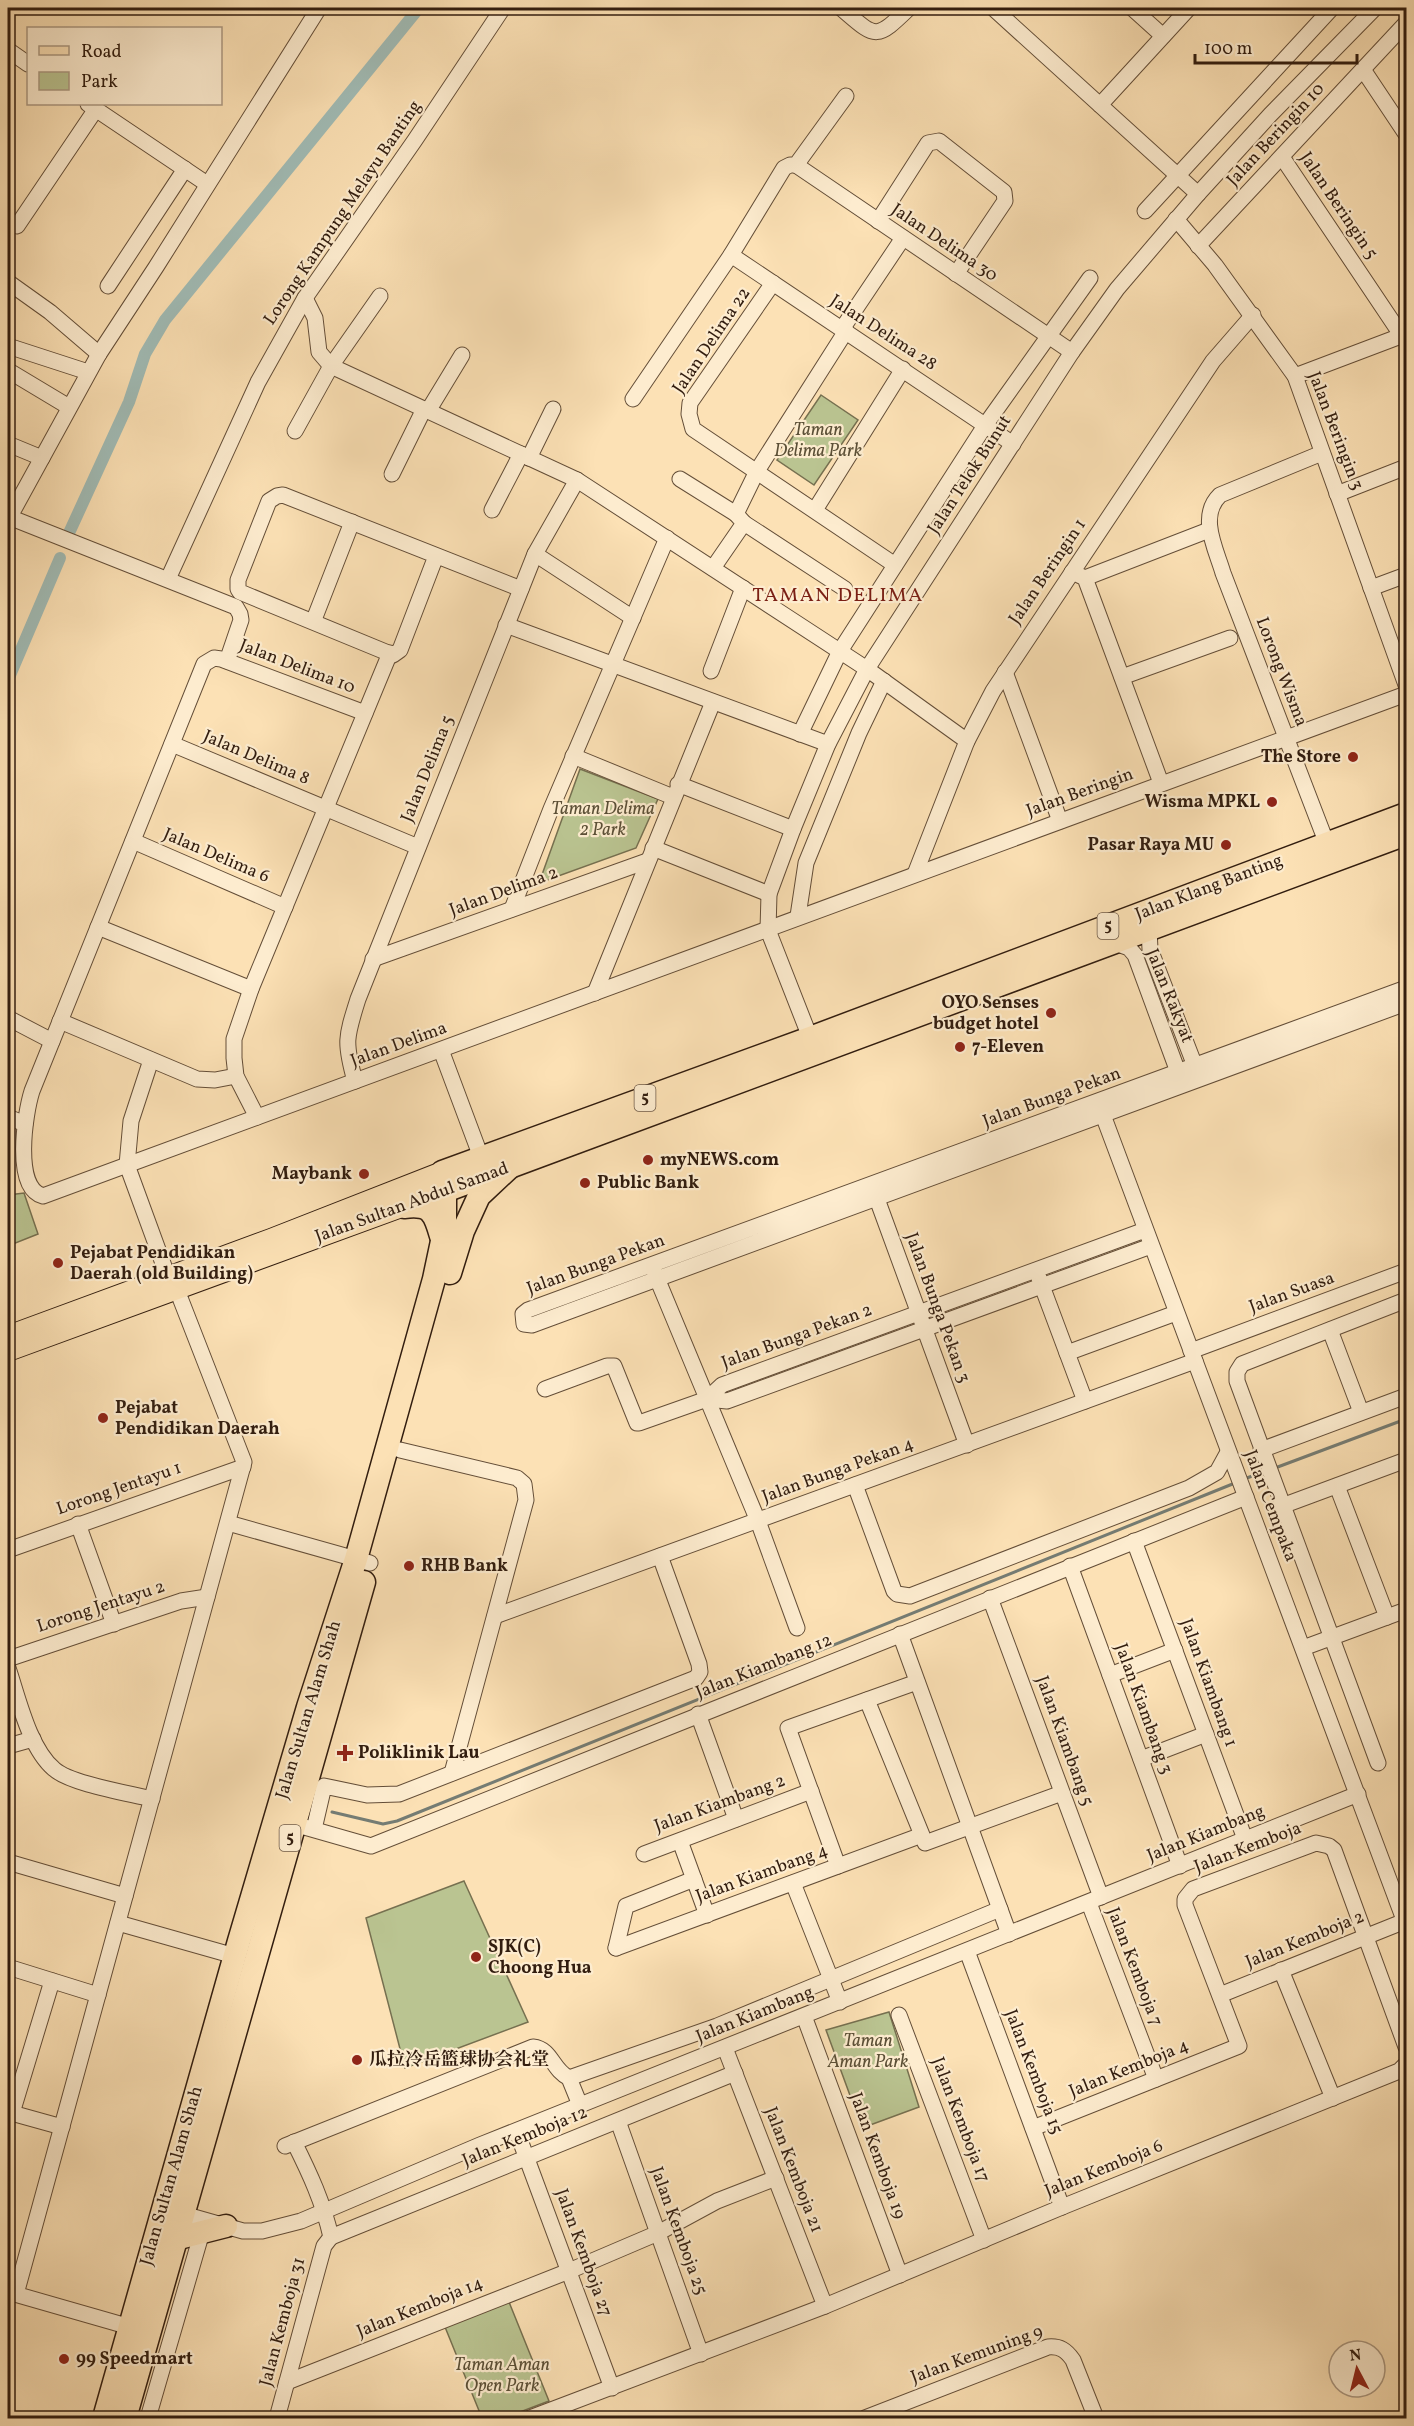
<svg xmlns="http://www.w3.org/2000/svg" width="1414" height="2426" font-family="Vollkorn,'Noto Serif SC',serif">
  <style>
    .green { fill: #bac491; stroke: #767050; stroke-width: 1.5 }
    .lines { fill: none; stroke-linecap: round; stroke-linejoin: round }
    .stream { stroke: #757c73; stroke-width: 3 }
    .canal { stroke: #a1bcb6; stroke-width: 12 }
    .minor-casing { stroke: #644e38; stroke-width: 17 }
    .major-casing { stroke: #321d0f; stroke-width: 22 }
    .highway-casing { stroke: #321d0f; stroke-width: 25 }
    .minor { stroke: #fdeccf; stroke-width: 15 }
    .major { stroke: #fce1b5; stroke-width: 20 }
    .highway { stroke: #fce1b5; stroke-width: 22 }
    .poi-dot { fill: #8f2418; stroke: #fdeccf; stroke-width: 2 }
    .labels { text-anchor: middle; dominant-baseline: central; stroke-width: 4.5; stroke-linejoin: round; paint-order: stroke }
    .shield { fill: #fdeccf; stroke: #6f5b49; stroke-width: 1.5 }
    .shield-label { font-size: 16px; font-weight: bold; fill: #321d0f }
    .street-label { font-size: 18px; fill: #321d0f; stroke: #fdeccf }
    .park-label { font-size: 18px; font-style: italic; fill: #5b4f36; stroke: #fdeccf }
    .poi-label { font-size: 18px; font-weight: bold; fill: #321d0f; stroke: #fdeccf; text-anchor: start }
    .neighbourhood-label { font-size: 20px; letter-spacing: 1.5px; fill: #7a1f14; stroke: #fdeccf }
  </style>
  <rect width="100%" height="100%" fill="#fce1b5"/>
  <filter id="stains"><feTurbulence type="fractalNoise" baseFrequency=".00333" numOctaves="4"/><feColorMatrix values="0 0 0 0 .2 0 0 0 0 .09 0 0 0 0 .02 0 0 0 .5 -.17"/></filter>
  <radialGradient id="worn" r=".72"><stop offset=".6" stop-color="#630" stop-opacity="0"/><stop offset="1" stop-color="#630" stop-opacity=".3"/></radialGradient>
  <g class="green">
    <polygon points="821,395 858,420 814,485 777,460"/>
    <polygon points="580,769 658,799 636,848 539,883"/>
    <polygon points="24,1193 38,1234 8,1246 8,1195"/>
    <polygon points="464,1881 528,2022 405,2068 366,1918"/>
    <polygon points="889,2012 919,2107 862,2128 826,2030"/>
    <polygon points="509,2302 549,2401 504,2418 482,2418 445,2327"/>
  </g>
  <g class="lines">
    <g class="stream">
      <polyline points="1275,1468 1406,1419"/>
      <polyline points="1244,1479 1266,1471"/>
      <polyline points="332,1812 383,1824 397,1821 1235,1483"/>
    </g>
    <g class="canal">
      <polyline points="69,533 129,402 145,354 165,320 419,8"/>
      <polyline points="8,680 60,558"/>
    </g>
    <defs>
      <g id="minor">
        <path d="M 841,8 C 876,38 875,41 909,8"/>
        <polyline points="993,8 1198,194"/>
        <polyline points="1132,8 1163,36"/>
        <polyline points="8,50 28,64"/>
        <polyline points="1364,71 1406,134"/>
        <polyline points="88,104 207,184"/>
        <polyline points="1100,105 1189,8"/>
        <polyline points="1282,157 1402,336"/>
        <polyline points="796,165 1072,352"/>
        <polyline points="1145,211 1332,8"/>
        <polyline points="1176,219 1215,265 1295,376 1406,685"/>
        <polyline points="878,221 928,143 939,141 1004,192 1005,201 956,274"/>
        <polyline points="17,226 96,109"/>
        <polyline points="1198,246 1406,23"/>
        <polyline points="731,255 1013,444"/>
        <polyline points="8,282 50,312 99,354"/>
        <polyline points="773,283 690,403 689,414 693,429 895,565"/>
        <polyline points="108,286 185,169"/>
        <polyline points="305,298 315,318 319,352 331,366 577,480 867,669 967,741"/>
        <polyline points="842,329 903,238"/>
        <polyline points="8,346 88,372"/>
        <polyline points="9,371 69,407"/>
        <polyline points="1295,376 1406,334"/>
        <polyline points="633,399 731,255 784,168 790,165 796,165 846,96"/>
        <polyline points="428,411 462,355"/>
        <polyline points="295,431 331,366 380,296"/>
        <polyline points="8,444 42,458"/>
        <path d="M 1322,453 L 1220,495 C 1198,516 1216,549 1223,573 L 1327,844"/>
        <polyline points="529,458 553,409"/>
        <polyline points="392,474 424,409"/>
        <polyline points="680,479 736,514"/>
        <polyline points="1337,494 1406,467"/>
        <polyline points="492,510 521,454"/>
        <polyline points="815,510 903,369"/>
        <polyline points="9,517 236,607 240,614 241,620 227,661"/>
        <polyline points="8,520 99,354 156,267 319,8"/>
        <polyline points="744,523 845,589"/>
        <polyline points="535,554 633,618"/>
        <polyline points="436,556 400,650 393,655 240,592 238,589 238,580 269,501 277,496 283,495 521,589"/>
        <polyline points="713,568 744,523 736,514 757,471 846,331"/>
        <polyline points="1072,572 1085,578 1161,783"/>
        <polyline points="1085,578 1209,530"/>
        <polyline points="168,579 258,382 305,298 415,140 503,8"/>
        <polyline points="1371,588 1406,575"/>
        <polyline points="315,617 352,522"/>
        <polyline points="506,625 828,744"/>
        <polyline points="711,671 743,588"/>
        <polyline points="1005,672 1060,821"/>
        <polyline points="1122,677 1230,638"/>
        <path d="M 365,713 L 221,659 L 214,658 L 204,664 L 32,1091 C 25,1113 13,1188 43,1196 L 127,1165 L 1406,694"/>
        <polyline points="800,734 840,651 986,424 1090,278"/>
        <polyline points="172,744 418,847"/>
        <polyline points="573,756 673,797"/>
        <polyline points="678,784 793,829"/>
        <polyline points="133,841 285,907"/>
        <polyline points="653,848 769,894"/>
        <polyline points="915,874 967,741 993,691 1213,361 1253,315"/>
        <polyline points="512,909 551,809 667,538"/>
        <polyline points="798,916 806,863 859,733 884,681"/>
        <polyline points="98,927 251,989"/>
        <polyline points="1149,930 1150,949 1195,1066"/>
        <polyline points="1115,943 1129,948 1135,955 1178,1072"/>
        <polyline points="373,959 647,861"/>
        <polyline points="1406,988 528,1310 523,1314 524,1324 532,1325 1406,1003"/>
        <polyline points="595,993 713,702"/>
        <polyline points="8,1018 52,1041"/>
        <polyline points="60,1021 197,1079 215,1080 236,1076"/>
        <polyline points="813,1045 768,930 769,894 793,829 828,744 867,669 1072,352 1117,289 1198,194 1270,115 1375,8"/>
        <polyline points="441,1050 481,1157"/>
        <polyline points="151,1060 131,1121 127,1165 168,1277"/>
        <path d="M 355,1081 C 344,1042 346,1037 358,999 L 535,554 L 577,480"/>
        <polyline points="1100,1107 1406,1925"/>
        <polyline points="8,1117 25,1124"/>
        <polyline points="257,1117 236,1076 234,1058 234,1039 251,989 390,653"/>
        <polyline points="873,1188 967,1445"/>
        <polyline points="654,1271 758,1521 797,1628"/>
        <polyline points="1039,1278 1085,1401"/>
        <polyline points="1330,1330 1361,1412"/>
        <polyline points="1191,1351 1406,1271"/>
        <polyline points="1067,1353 1176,1313"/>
        <polyline points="545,1389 607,1366 614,1366 637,1423 639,1423 707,1399 722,1385 1145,1230"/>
        <polyline points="707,1399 727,1401 1151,1246"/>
        <polyline points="400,1450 517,1478 524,1484 526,1500 452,1773"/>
        <polyline points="1261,1450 1406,1396"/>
        <polyline points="855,1485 894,1591 897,1594 910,1596 1189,1488 1217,1472 1228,1452"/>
        <polyline points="1337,1486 1387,1617"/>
        <polyline points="1282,1506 1406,1460"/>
        <polyline points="228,1523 370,1563"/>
        <polyline points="78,1524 114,1624"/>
        <polyline points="1134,1541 1245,1839"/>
        <polyline points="8,1550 243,1467"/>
        <polyline points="1070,1566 1180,1866"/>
        <polyline points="990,1598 1101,1897"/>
        <polyline points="495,1616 1195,1361"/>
        <polyline points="900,1634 1009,1934"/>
        <polyline points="1303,1648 1406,1610"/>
        <polyline points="8,1659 181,1601 207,1597"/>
        <path d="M 8,1668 C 18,1697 29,1748 54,1769 C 71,1784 128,1793 152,1799"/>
        <polyline points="1110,1675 1175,1650"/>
        <polyline points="698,1714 736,1819"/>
        <polyline points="8,1746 33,1739"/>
        <polyline points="1141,1759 1206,1734"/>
        <polyline points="1378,1763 1237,1381 1237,1372 1242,1364 1406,1300"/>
        <polyline points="294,1824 371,1846 1246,1497"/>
        <polyline points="314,1829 324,1786 367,1795 399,1794 696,1678 700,1672 699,1664 660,1556"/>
        <polyline points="680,1841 707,1915"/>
        <polyline points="925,1843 1062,1793"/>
        <polyline points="644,1854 811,1791"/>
        <polyline points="8,1862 125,1896"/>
        <polyline points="838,1866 788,1728 917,1682"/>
        <polyline points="793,1883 840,2002"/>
        <polyline points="1089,1903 1156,2079"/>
        <polyline points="118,1923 224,1953"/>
        <polyline points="616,1948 922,1835 867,1700"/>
        <polyline points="616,1948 626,1906 694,1879"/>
        <polyline points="967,1951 1062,2207"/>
        <polyline points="8,1967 98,1995"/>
        <polyline points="1281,1970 1333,2098"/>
        <polyline points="1220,1995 1405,1921"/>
        <polyline points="899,2015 984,2240"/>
        <polyline points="804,2016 900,2275"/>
        <polyline points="725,2048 825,2306"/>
        <polyline points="569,2078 717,2026 1000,1909"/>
        <polyline points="8,2112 62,2127"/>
        <polyline points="12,2113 52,1981"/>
        <polyline points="618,2121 701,2354"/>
        <polyline points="1033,2128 1239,2046 1185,1905 1185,1899 1193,1889 1316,1843 1329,1846 1334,1850 1406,2047"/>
        <polyline points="517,2132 612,2388"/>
        <path d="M 294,2142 C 310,2174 323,2202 331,2237"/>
        <path d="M 285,2146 L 533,2047 C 552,2049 552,2070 569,2078 L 580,2105"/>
        <polyline points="176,2212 243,2231 262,2231 301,2221 480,2145 1358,1794"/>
        <polyline points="331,2237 735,2073"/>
        <polyline points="8,2292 137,2329"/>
        <polyline points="16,2294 244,1462 177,1290"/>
        <polyline points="287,2382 569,2271 658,2233 717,2201 776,2178"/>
        <polyline points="148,2418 202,2232"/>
        <polyline points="277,2418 324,2246 331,2237"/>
        <polyline points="530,2418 825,2306 1062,2207 1399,2071 1406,2064"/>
        <path d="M 865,2418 L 1048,2347 C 1060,2346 1066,2350 1073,2360 L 1096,2418"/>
      </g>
      <g id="major">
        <polyline points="8,1336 271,1239 442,1172"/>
        <polyline points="8,1351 445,1191"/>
      </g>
      <g id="highway">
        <polyline points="445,1191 1406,834"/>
        <path d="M 404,1207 C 430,1204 434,1211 441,1236"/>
        <polyline points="450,1273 463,1231 479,1196 510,1167"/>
        <polyline points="175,2239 226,2226"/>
        <polyline points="104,2418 239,1941 308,1707 356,1559 434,1279 445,1227 445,1191 442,1172 810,1038 1406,814"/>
        <polyline points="125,2418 364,1582"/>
      </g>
    </defs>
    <use href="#minor" class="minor-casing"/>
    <use href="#major" class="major-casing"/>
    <use href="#highway" class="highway-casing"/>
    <use href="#minor" class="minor"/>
    <use href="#major" class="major"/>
    <use href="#highway" class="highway"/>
  </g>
  <g class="poi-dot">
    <circle cx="1353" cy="757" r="6"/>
    <circle cx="1272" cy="802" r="6"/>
    <circle cx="1226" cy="845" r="6"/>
    <circle cx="1051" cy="1013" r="6"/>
    <circle cx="960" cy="1047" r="6"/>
    <circle cx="648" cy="1160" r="6"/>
    <circle cx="364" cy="1174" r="6"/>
    <circle cx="585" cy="1183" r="6"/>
    <circle cx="58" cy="1263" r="6"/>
    <circle cx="103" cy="1418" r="6"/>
    <circle cx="409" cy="1566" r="6"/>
    <path d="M342 1744h6v6h6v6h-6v6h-6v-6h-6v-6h6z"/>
    <circle cx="476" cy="1957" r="6"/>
    <circle cx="357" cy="2060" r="6"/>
    <circle cx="64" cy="2359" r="6"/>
  </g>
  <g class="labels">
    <g class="shield">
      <rect x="1097.5" y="913" width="21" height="26" rx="4.5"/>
      <rect x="634.5" y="1085" width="21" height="26" rx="4.5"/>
      <rect x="279.5" y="1825" width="21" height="26" rx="4.5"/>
    </g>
    <g class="shield-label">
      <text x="1108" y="926">5</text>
      <text x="645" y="1098">5</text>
      <text x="290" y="1838">5</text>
    </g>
    <g class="street-label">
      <text transform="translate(1276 135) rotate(-47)">Jalan Beringin 10</text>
      <text transform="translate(1338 206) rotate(56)">Jalan Beringin 5</text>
      <text transform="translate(343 213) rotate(-56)">Lorong Kampung Melayu Banting</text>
      <text transform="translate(944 243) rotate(34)">Jalan Delima 30</text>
      <text transform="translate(883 333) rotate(33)">Jalan Delima 28</text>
      <text transform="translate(712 341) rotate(-56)">Jalan Delima 22</text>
      <text transform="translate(1335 431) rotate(69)">Jalan Beringin 3</text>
      <text transform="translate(970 475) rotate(-57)">Jalan Telok Bunut</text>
      <text transform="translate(1048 572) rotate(-56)">Jalan Beringin 1</text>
      <text transform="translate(297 667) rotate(21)">Jalan Delima 10</text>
      <text transform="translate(1281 672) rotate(69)">Lorong Wisma</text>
      <text transform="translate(256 758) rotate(23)">Jalan Delima 8</text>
      <text transform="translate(428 769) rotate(-68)">Jalan Delima 5</text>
      <text transform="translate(1080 793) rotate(-20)">Jalan Beringin</text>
      <text transform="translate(216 856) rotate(23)">Jalan Delima 6</text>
      <text transform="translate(1209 888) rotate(-21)">Jalan Klang Banting</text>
      <text transform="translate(504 892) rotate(-20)">Jalan Delima 2</text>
      <text transform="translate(1169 996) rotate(68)">Jalan Rakyat</text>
      <text transform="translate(399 1045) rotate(-20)">Jalan Delima</text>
      <text transform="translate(1052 1098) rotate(-20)">Jalan Bunga Pekan</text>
      <text transform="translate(412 1203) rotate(-20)">Jalan Sultan Abdul Samad</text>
      <text transform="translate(596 1265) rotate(-20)">Jalan Bunga Pekan</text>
      <text transform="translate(1292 1293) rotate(-20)">Jalan Suasa</text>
      <text transform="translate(937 1308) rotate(70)">Jalan Bunga Pekan 3</text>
      <text transform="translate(797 1337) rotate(-20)">Jalan Bunga Pekan 2</text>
      <text transform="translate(838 1471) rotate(-20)">Jalan Bunga Pekan 4</text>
      <text transform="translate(119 1489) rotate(-19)">Lorong Jentayu 1</text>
      <text transform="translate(1270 1506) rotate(69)">Jalan Cempaka</text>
      <text transform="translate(101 1607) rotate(-18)">Lorong Jentayu 2</text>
      <text transform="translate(764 1667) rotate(-22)">Jalan Kiambang 12</text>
      <text transform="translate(1208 1683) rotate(70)">Jalan Kiambang 1</text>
      <text transform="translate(1143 1709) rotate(70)">Jalan Kiambang 3</text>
      <text transform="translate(309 1710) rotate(-73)">Jalan Sultan Alam Shah</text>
      <text transform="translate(1064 1741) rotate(70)">Jalan Kiambang 5</text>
      <text transform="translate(720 1804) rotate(-20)">Jalan Kiambang 2</text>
      <text transform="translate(1206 1834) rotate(-22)">Jalan Kiambang</text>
      <text transform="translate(1248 1848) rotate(-21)">Jalan Kemboja</text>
      <text transform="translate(762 1874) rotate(-20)">Jalan Kiambang 4</text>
      <text transform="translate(1305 1940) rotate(-22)">Jalan Kemboja 2</text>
      <text transform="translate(1134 1967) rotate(69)">Jalan Kemboja 7</text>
      <text transform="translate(755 2015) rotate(-22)">Jalan Kiambang</text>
      <text transform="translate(1129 2069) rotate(-22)">Jalan Kemboja 4</text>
      <text transform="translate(1033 2072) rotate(69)">Jalan Kemboja 15</text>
      <text transform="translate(960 2120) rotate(69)">Jalan Kemboja 17</text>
      <text transform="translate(525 2137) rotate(-22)">Jalan Kemboja 12</text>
      <text transform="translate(877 2156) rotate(70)">Jalan Kemboja 19</text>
      <text transform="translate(1104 2169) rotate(-22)">Jalan Kemboja 6</text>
      <text transform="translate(793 2170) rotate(69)">Jalan Kemboja 21</text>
      <text transform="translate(172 2176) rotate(-74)">Jalan Sultan Alam Shah</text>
      <text transform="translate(678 2231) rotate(70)">Jalan Kemboja 25</text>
      <text transform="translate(583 2253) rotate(70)">Jalan Kemboja 27</text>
      <text transform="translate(420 2308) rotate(-22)">Jalan Kemboja 14</text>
      <text transform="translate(283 2322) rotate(-75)">Jalan Kemboja 31</text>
      <text transform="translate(977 2355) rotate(-20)">Jalan Kemuning 9</text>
    </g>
    <g class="park-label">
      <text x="818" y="430">Taman<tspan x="818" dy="21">Delima Park</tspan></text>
      <text x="603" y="809">Taman Delima<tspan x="603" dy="21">2 Park</tspan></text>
      <text x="868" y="2041">Taman<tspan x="868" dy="21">Aman Park</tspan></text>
      <text x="502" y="2365">Taman Aman<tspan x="502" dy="21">Open Park</tspan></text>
    </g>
    <g class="poi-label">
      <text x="1341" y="757" text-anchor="end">The Store</text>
      <text x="1260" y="802" text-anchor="end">Wisma MPKL</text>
      <text x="1214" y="845" text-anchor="end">Pasar Raya MU</text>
      <text x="1039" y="1003" text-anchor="end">OYO Senses<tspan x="1039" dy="21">budget hotel</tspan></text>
      <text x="972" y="1047">7-Eleven</text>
      <text x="660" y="1160">myNEWS.com</text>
      <text x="352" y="1174" text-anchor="end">Maybank</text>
      <text x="597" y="1183">Public Bank</text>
      <text x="70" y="1253">Pejabat Pendidikan<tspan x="70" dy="21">Daerah (old Building)</tspan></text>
      <text x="115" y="1408">Pejabat<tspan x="115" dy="21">Pendidikan Daerah</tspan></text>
      <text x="421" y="1566">RHB Bank</text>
      <text x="358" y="1753">Poliklinik Lau</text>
      <text x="488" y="1947">SJK(C)<tspan x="488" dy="21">Choong Hua</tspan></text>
      <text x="369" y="2060">瓜拉冷岳篮球协会礼堂</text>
      <text x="76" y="2359">99 Speedmart</text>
    </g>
    <g class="neighbourhood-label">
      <text x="838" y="596">TAMAN DELIMA</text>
    </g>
  </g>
  <rect width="1414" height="2426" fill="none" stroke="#fce1b5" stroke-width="30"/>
  <rect x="9" y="9" width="1396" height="2408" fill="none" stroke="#321d0f" stroke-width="3"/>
  <rect x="15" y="15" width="1384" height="2396" fill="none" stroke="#321d0f" stroke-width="1.5"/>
  <rect x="27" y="27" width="195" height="78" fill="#fdeccf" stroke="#ac9982" stroke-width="1.5"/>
  <rect x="39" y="46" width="30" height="9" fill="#fce1b5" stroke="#ac9982" stroke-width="1.5"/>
  <text x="81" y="57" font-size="18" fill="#321d0f">Road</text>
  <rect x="39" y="72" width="30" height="18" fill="#bac491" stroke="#ac9982" stroke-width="1.5"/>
  <text x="81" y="87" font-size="18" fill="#321d0f">Park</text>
  <g transform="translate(1357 2369) rotate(353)"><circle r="28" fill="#fdeccf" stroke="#ac9982" stroke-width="1.5"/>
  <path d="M0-4.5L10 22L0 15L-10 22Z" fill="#8f2418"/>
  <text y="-9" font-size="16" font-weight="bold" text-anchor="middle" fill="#321d0f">N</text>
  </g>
  <path d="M1195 54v9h162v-9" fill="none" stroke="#321d0f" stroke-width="3"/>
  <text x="1204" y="54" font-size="18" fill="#321d0f" stroke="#fdeccf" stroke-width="4.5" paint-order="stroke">100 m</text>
  <rect width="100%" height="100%" filter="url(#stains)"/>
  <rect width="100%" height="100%" fill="url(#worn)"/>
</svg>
